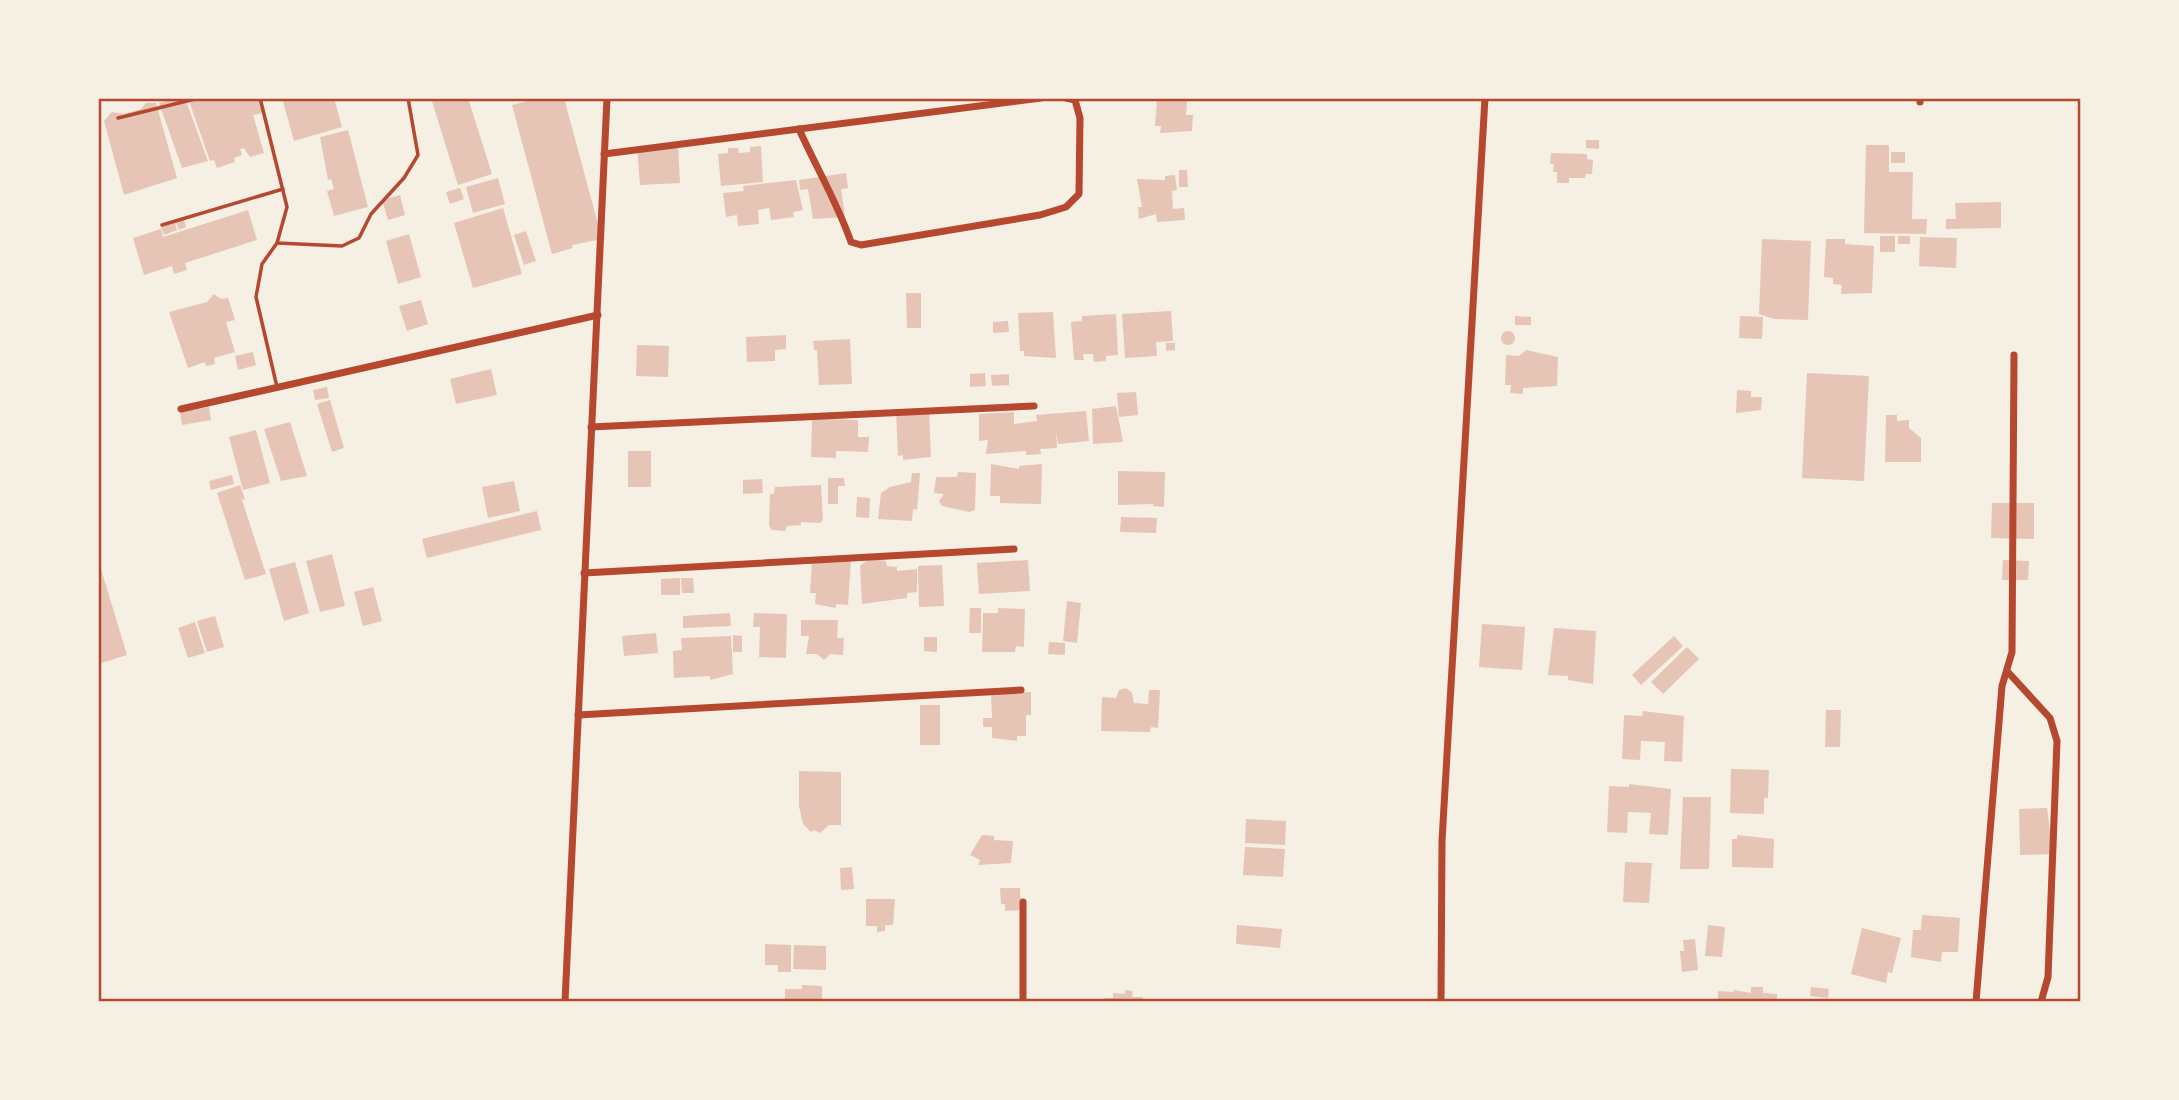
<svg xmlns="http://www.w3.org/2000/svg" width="2179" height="1100" font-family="'Golos Text',sans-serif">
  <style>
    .building { fill: #e6c5b7 }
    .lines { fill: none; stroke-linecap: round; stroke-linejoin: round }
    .service { stroke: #b5482f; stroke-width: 3.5 }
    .minor { stroke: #b5482f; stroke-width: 7 }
    .neatline { fill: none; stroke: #b5482f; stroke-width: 2.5 }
  </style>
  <rect width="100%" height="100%" fill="#f6efe4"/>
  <g class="building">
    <polygon points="176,98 185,98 208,161 182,168 159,103"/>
    <polygon points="188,98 258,98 263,113 253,115 264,153 250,157 244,148 240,149 242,155 234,158 235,162 217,168 214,160 210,161"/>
    <polygon points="282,98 334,98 342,127 294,141"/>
    <polygon points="431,98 468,98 492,174 458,185"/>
    <polygon points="540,98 564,98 602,239 572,245 573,248 552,254 512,105"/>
    <polygon points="1157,99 1187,101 1186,115 1193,115 1192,131 1160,133 1161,126 1155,126"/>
    <polygon points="146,103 156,103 177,178 124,195 104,121 112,112 124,114 141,109"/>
    <polygon points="348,130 368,207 334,216 327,191 334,189 331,179 328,180 320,137"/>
    <polygon points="1586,140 1599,140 1599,149 1586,148"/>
    <polygon points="678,144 680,183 640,185 637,147"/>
    <polygon points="1866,145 1889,145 1889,172 1913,172 1912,219 1927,219 1926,234 1864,233"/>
    <polygon points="761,146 763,182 721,186 718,154 728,153 728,148 738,148 739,153 750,152 750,147"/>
    <rect x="1891" y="152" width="14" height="11"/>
    <polygon points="1551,153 1587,154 1587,159 1593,160 1592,174 1586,174 1585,178 1569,178 1569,183 1557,183 1557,172 1553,172 1554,164 1550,164"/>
    <polygon points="1179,170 1187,170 1188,187 1179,187"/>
    <polygon points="846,173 848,188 841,189 845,217 813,219 808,189 800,190 799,180"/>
    <polygon points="1175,175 1177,190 1172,191 1173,209 1184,208 1185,220 1157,222 1156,214 1139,219 1138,207 1142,207 1137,179 1165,180 1165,176"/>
    <polygon points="498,178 505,204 473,213 466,187"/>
    <polygon points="796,180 803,210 793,212 794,217 771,220 769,208 758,210 759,224 738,226 737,215 726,217 723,193 744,191 743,186"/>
    <polygon points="460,188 464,199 450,204 446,192"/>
    <polygon points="400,195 405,215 388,220 382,200"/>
    <polygon points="2001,202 2001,228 1946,229 1946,219 1956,219 1955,203"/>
    <polygon points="503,208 522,274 473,288 454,223"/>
    <polygon points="248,210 257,240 185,263 187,270 174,274 172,266 144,275 133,238 161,229 163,237"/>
    <polygon points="184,220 186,227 179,230 176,222"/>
    <polygon points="175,223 177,230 164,235 161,227"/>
    <polygon points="526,231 536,261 524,265 514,235"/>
    <polygon points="409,234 421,277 398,284 386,241"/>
    <rect x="1880" y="236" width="15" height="16"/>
    <rect x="1898" y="236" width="12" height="8"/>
    <polygon points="1920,237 1957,238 1956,268 1919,266"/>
    <polygon points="1762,239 1811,241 1808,320 1774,319 1759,314"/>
    <polygon points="1826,239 1845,239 1845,244 1874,246 1872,293 1841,294 1842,285 1833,284 1833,278 1824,277"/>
    <polygon points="906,293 921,293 921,328 907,328"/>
    <polygon points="214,294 221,299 228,298 231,307 235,320 226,322 235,352 214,358 215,364 206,366 205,362 188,368 169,312 207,302"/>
    <polygon points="421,300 428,324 407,331 399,306"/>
    <polygon points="1171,311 1173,341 1156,342 1157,356 1125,358 1122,314"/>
    <polygon points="1053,312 1056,358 1024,356 1024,351 1020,351 1018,313"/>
    <polygon points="1116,314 1118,355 1106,356 1106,361 1094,362 1093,354 1083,354 1084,360 1074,360 1071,322 1082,321 1082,316"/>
    <polygon points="1515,316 1531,317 1531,325 1515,325"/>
    <polygon points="1740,316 1763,317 1762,339 1739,338"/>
    <polygon points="1008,321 1009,332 993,333 993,322"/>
    <circle cx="1508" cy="338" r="7"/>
    <polygon points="786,335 786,349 775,350 775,361 747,362 746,337"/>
    <polygon points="850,339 852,384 819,385 817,350 814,350 813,341"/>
    <polygon points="1166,343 1175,343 1175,350 1166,351"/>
    <polygon points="637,345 669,346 668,377 636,376"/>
    <polygon points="1526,350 1558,357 1557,386 1523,388 1523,394 1510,393 1511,385 1505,385 1506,355 1519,356"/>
    <polygon points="253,352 256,365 238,370 235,356"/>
    <polygon points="491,369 497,395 456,404 450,379"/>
    <polygon points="985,373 986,386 970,387 970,374"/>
    <polygon points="1807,373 1869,376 1864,481 1802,478"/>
    <polygon points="1009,374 1009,385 992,386 991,375"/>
    <polygon points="327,387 329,398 315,400 313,390"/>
    <polygon points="1737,390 1751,391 1751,397 1762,397 1761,410 1736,413"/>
    <polygon points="1136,392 1138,415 1119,417 1117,393"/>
    <polygon points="330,400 344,448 332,452 317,404"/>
    <polygon points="1116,406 1123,442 1093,444 1092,409"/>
    <polygon points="209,407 211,420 182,425 180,412"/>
    <polygon points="929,410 931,457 903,460 903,455 898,456 896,411"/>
    <polygon points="1086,411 1089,441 1058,444 1056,432 1057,448 1040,449 1041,454 1026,455 1026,451 986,454 988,440 979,441 979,414 1014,412 1014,424 1037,421 1036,415"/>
    <polygon points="1886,415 1897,415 1897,421 1909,420 1909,428 1921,438 1921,462 1885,462"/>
    <polygon points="812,419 858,420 858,437 869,437 868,452 836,451 836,458 811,457"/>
    <polygon points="290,422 307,476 281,481 264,429"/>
    <polygon points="256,430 270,483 243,490 229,437"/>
    <rect x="628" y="451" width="23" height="36"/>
    <polygon points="991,464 1019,469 1019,466 1042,464 1041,504 1000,503 1000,496 990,496"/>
    <polygon points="1118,471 1165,472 1164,507 1153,506 1153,504 1118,505"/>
    <polygon points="958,472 976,473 975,510 969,512 942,506 939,501 944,494 934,493 936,477 957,477"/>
    <polygon points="912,473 920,473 917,510 913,509 912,521 878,519 881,493 890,487 911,482"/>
    <polygon points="232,475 234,484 211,490 209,481"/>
    <polygon points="828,478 844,478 845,486 838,486 838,504 828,504"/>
    <polygon points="762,479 763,493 743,494 743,480"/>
    <polygon points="514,481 520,511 488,518 482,487"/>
    <polygon points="240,485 245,499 242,500 266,574 245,580 217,493"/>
    <polygon points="821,485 823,520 820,523 801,522 801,525 787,526 785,531 772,530 769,526 770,494 774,494 775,487"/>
    <polygon points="857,497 870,498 869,518 856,517"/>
    <polygon points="1992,503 2034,503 2034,539 1991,538"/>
    <polygon points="537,511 541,530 427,558 422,539"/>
    <polygon points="1121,517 1157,518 1156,533 1120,532"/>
    <polygon points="332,554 345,606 320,612 306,561"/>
    <polygon points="870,558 886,561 887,566 897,567 897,571 917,569 917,592 907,593 907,598 862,604 860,566"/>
    <polygon points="98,559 127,655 98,664"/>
    <polygon points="830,559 851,560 848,605 836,604 836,608 815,604 816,593 810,593 812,562 830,563"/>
    <polygon points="1028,560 1030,591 979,594 977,563"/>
    <polygon points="2003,560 2029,561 2028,580 2002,580"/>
    <polygon points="295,562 309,613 284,621 269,569"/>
    <polygon points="942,565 944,606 919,607 918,566"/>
    <polygon points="680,578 680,595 661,595 661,579"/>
    <polygon points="681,578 693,578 694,593 682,593"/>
    <polygon points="373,587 382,621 363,626 354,592"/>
    <polygon points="1067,601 1081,603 1077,643 1063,641"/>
    <polygon points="970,608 981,608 981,633 969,633"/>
    <polygon points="998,608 1025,609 1024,647 1016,646 1015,652 982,652 983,613 998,613"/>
    <polygon points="730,613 731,626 683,628 683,616"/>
    <polygon points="754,613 787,614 786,658 759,657 760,627 753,627"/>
    <polygon points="215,616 224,647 207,652 197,621"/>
    <polygon points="801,620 838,620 837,638 844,638 843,655 830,654 824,660 817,654 806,654 809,636 801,636"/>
    <polygon points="195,622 205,653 188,658 178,628"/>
    <polygon points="1482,624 1525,627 1522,670 1479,667"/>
    <polygon points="1554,628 1596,631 1593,684 1568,680 1568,676 1548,675"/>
    <polygon points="656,633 658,653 624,656 622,636"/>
    <polygon points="733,635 742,636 742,652 733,652"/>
    <polygon points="731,636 733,674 710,680 710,676 674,678 673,651 682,650 681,638"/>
    <polygon points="1674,636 1683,646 1641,685 1632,675"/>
    <polygon points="924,637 937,637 937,652 924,651"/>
    <polygon points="1049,642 1065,643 1065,655 1048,654"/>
    <polygon points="1687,647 1699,659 1663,694 1651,682"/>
    <polygon points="1126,688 1132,693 1134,703 1148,704 1149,690 1160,690 1158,728 1151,727 1150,732 1101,731 1102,697 1116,698 1119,690"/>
    <polygon points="1031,692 1031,715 1026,715 1026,736 1017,736 1017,741 992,738 992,727 983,727 983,718 992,718 991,693"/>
    <rect x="920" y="705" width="20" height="40"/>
    <polygon points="1826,710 1841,710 1840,747 1825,747"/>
    <polygon points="1643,711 1684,716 1682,762 1664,761 1665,742 1641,741 1640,760 1622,759 1624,715 1642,716"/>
    <polygon points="1731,769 1769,770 1768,798 1764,798 1764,814 1730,813"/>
    <polygon points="799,771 841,772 841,825 829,825 820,833 814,830 811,832 803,824 799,806"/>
    <polygon points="1629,784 1671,789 1668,835 1649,834 1651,813 1628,812 1627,833 1607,832 1609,786 1629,787"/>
    <polygon points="1683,797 1711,797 1709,869 1680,869"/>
    <rect x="2078" y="799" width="3" height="20"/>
    <polygon points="2047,808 2053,854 2020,855 2019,809"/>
    <polygon points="1246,819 1286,821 1285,845 1245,843"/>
    <polygon points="982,835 994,836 994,840 1013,841 1011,863 978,865 980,860 970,855"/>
    <polygon points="1737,835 1774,839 1773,868 1732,867 1732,839 1737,839"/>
    <polygon points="1245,847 1285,849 1283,877 1243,875"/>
    <polygon points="1625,862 1652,863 1649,903 1623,902"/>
    <polygon points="852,867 854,889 841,890 840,868"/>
    <polygon points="1000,888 1020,888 1021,910 1005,911 1005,904 1001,904"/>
    <polygon points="866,899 895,899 893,925 885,925 885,931 877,932 877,926 866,926"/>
    <polygon points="1922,915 1960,918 1958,952 1942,952 1941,962 1911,957 1913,930 1921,930"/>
    <polygon points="1237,925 1282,929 1280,948 1236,944"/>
    <polygon points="1708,925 1725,927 1722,957 1705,956"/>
    <polygon points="1862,928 1901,938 1892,973 1888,972 1886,983 1851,974"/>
    <polygon points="1695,939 1698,970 1682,972 1680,951 1684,951 1683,940"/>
    <polygon points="765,944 791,945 791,972 778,972 778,965 765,965"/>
    <polygon points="794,945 826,946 826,970 793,969"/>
    <polygon points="802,985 822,986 822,1002 785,1002 785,989 802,989"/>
    <polygon points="1751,987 1763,987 1763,993 1777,994 1777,1002 1718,1002 1718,991 1734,992 1734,990 1751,993"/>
    <polygon points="1811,987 1829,989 1828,998 1810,996"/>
    <polygon points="1125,990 1133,991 1132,997 1143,997 1143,1002 1104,1002 1105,998 1113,998 1113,993 1125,994"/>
  </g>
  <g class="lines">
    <g class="service">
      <polyline points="260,98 287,207 277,243 262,264 256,297 277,387"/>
      <polyline points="118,118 199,98"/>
      <polyline points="162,225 283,189"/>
      <polyline points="277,243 342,246 359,238 371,214 404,178 418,155 408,98"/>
    </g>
    <g class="minor">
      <polyline points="1920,102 1920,98"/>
      <path d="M 799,129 C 816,167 837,202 851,242 L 861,245 L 1040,215 L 1066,207 L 1079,194 L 1080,118 L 1075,100 L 1066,98"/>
      <polyline points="604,154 1041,98"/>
      <polyline points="181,409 598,315"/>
      <polyline points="591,427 1034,406"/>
      <polyline points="584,573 1014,549"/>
      <polyline points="2007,671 2050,718 2057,741 2048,977 2041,1002"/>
      <polyline points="578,715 1021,690"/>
      <polyline points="1023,902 1023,1002"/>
      <polyline points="565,1002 607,98"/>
      <polyline points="1441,1002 1442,841 1485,98"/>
      <polyline points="1976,1002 2002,686 2012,652 2014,355"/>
    </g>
  </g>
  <rect width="2179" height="1100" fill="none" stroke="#f6efe4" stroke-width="200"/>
  <rect x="100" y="100" width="1979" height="900" class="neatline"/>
</svg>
